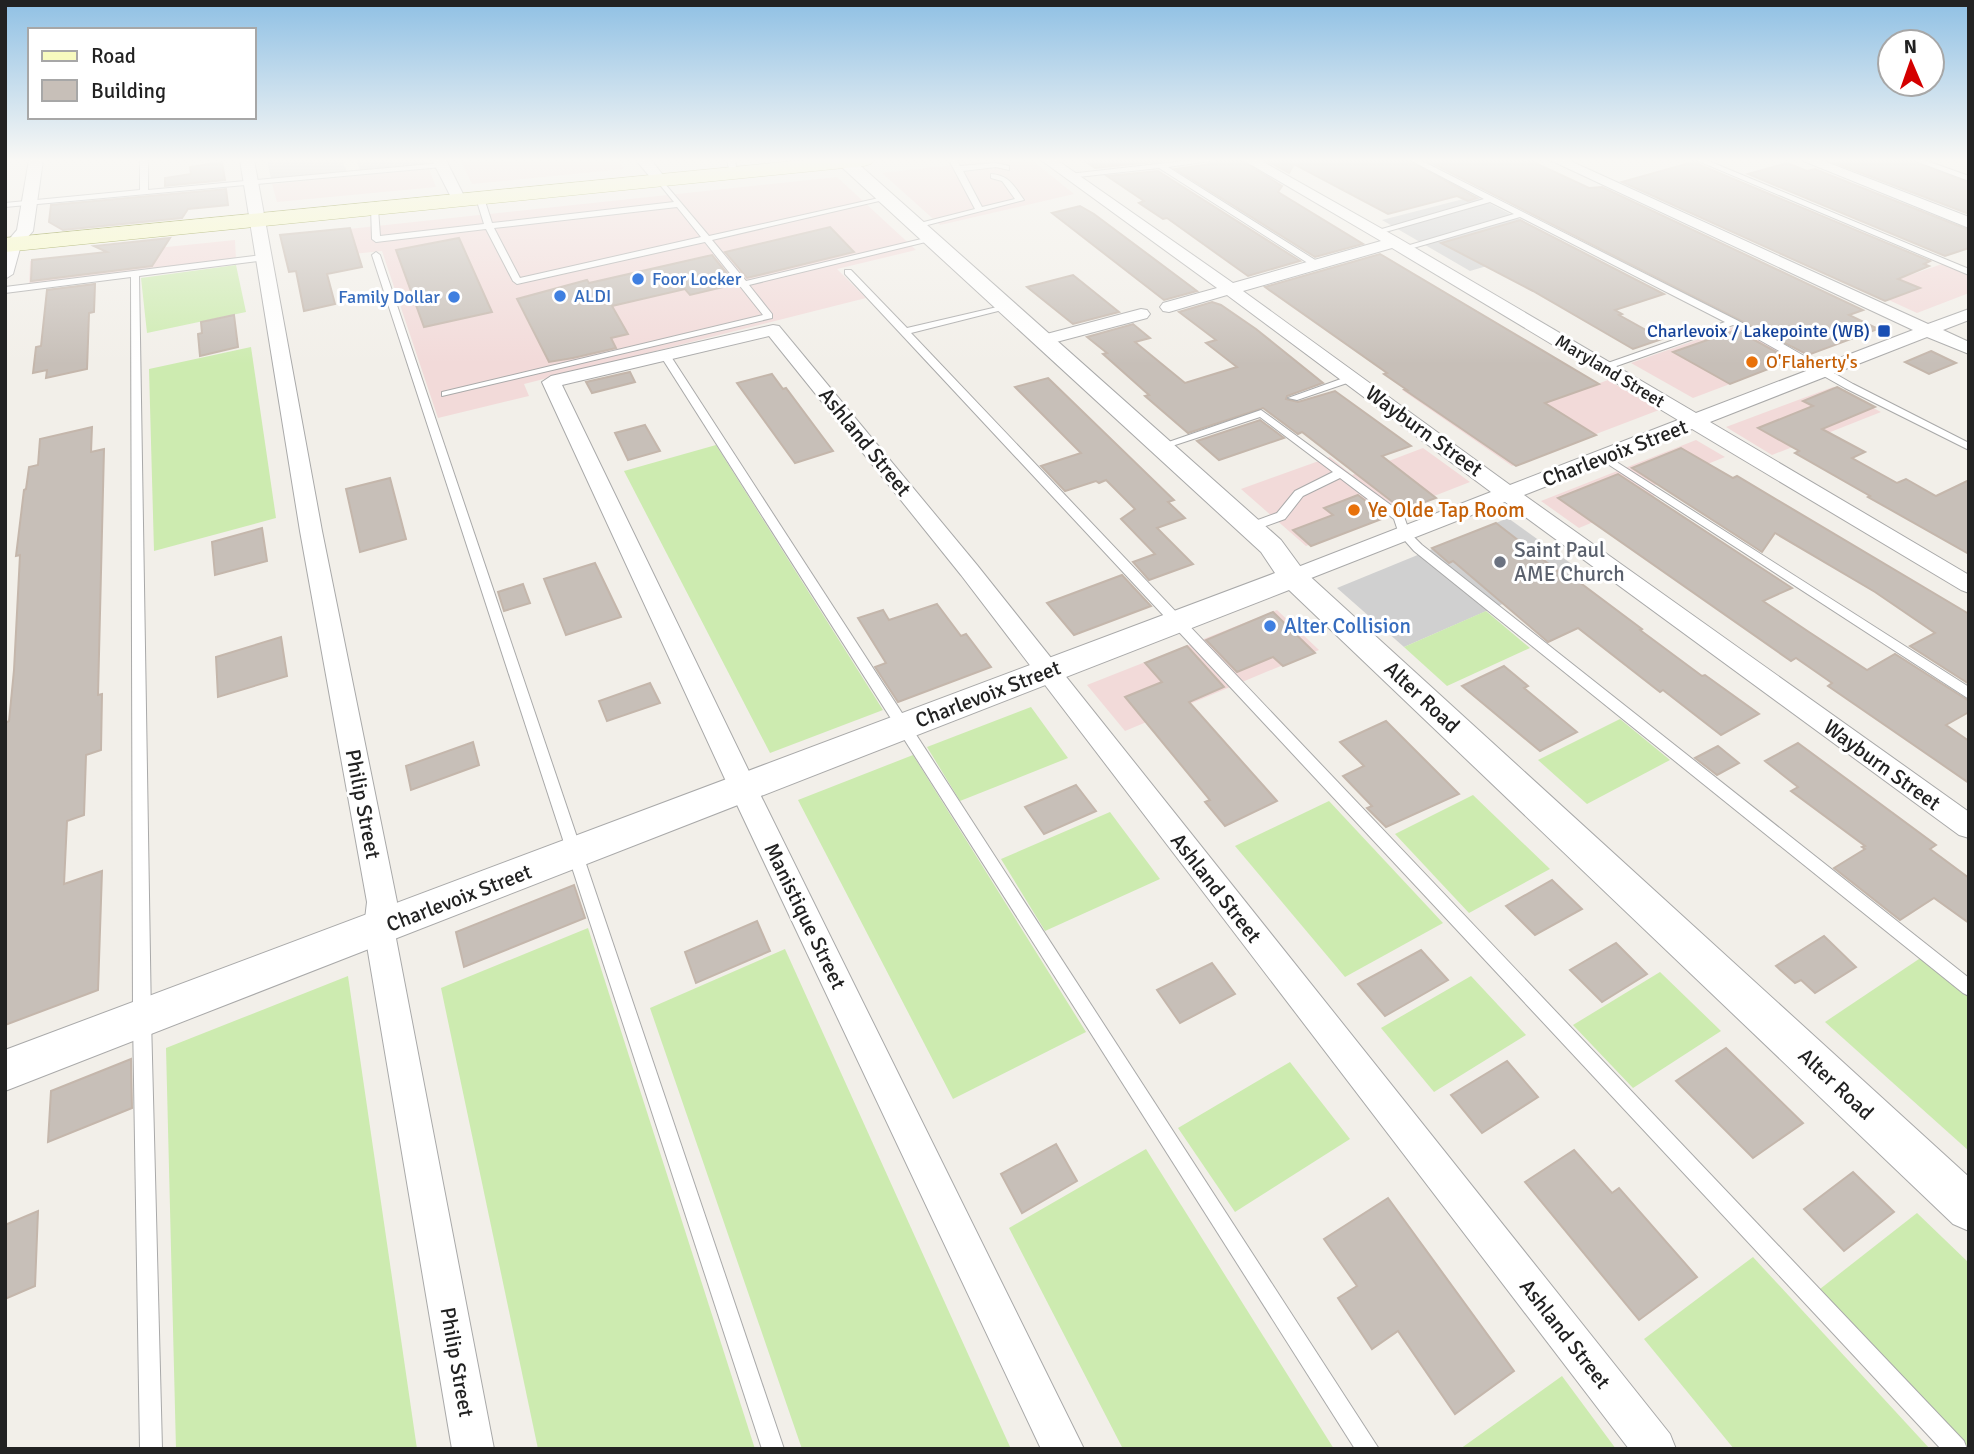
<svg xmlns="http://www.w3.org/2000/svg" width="1974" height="1454" font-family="Signika,sans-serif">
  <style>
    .commercial { fill: #f2dad9 }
    .religious { fill: #d0d0d0 }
    .grass { fill: #cdebb0 }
    .building { fill: #c7bfb8; stroke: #c4b6ab; stroke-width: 2 }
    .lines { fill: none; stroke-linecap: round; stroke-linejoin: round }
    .service-casing { stroke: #a9a9a9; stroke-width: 2 }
    .minor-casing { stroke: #a9a9a9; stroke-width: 2 }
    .tertiary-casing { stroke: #a9a9a9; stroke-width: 2 }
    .secondary-casing { stroke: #707d05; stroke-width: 1 }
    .service { fill: #fff; fill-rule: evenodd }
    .minor { fill: #fff; fill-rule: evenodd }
    .tertiary { fill: #fff; fill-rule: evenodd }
    .secondary { fill: #f7fabf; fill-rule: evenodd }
    .shop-dot { fill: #3f7fe0; stroke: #fff; stroke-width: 2.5 }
    .transit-dot { fill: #1a4fb4; stroke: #fff; stroke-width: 2.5 }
    .food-dot { fill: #e8710a; stroke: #fff; stroke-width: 2.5 }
    .worship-dot { fill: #6b7280; stroke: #fff; stroke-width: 2.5 }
    .labels { text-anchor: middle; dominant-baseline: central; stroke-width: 6; stroke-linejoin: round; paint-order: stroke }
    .far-shop-label { font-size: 18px; fill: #366cbe; stroke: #fff; text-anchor: start }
    .far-transit-label { font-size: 18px; fill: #164399; stroke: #fff; text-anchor: end }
    .far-food-label { font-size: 18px; fill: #c56008; stroke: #fff; text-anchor: start }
    .far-street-label { font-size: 18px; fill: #222; stroke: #fff }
    .street-label { font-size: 21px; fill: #222; stroke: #fff }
    .food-label { font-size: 21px; fill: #c56008; stroke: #fff; text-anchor: start }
    .worship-label { font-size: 21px; fill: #5b616d; stroke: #fff; text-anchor: start }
    .shop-label { font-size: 21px; fill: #366cbe; stroke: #fff; text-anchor: start }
  </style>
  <rect width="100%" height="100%" fill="#f2efe9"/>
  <g class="commercial">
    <polygon points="460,160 617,160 624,169 472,184"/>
    <polygon points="996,160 1032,160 1074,194 940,225 882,173"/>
    <polygon points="429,169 436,187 277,202 272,184"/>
    <polygon points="837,177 916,250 837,269 866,298 524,384 529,396 438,418 382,251 285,261 283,236"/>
    <polygon points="235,240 236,260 29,285 30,261"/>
    <polygon points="1942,264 1969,275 1969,293 1917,313 1867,290"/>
    <polygon points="1733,327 1796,359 1693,398 1631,363"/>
    <polygon points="1483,363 1546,403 1608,380 1659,410 1512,466 1402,390"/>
    <polygon points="1833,387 1881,412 1772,455 1726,427"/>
    <polygon points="1696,440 1725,457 1650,487 1660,494 1579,528 1541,501"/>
    <polygon points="1423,448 1470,482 1306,546 1241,489 1330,457 1352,475"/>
    <polygon points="1277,610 1319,650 1125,731 1087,685"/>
  </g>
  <g class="religious">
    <polygon points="267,160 342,160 347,172 271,179"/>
    <polygon points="356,160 426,160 428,165 360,170"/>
    <polygon points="1475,196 1574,247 1536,258 1527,254 1470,271 1382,220"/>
    <polygon points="1508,518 1580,570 1404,647 1337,588"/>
  </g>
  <g class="grass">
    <polygon points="236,265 246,312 147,333 141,278"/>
    <polygon points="251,347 276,518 154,551 149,369"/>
    <polygon points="716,445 883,710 770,753 624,471"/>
    <polygon points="1486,611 1530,648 1447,686 1404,647"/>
    <polygon points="1031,707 1068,758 960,801 927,747"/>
    <polygon points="1620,719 1670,760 1587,804 1538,760"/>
    <polygon points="913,755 1086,1032 953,1099 798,800"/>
    <polygon points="1473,795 1550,869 1469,913 1395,834"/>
    <polygon points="1329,801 1443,923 1345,977 1235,846"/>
    <polygon points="1110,812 1160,879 1045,931 1001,859"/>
    <polygon points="588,928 755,1449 538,1449 441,988"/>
    <polygon points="785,949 1011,1449 802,1449 650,1008"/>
    <polygon points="1922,957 1969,995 1969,1151 1825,1022"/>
    <polygon points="1660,972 1721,1031 1633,1088 1573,1025"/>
    <polygon points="348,976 417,1449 176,1449 166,1048"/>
    <polygon points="1471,976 1526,1035 1434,1092 1381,1028"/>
    <polygon points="1290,1062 1350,1139 1235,1212 1178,1128"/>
    <polygon points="1146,1149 1334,1449 1123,1449 1009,1228"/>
    <polygon points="1917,1213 1969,1263 1969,1448 1820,1289"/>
    <polygon points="1753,1257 1930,1449 1734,1449 1644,1339"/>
    <polygon points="1562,1376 1616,1449 1460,1449"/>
  </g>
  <g class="building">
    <polygon points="1083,160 1170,160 1095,168"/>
    <polygon points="1220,160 1241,160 1282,186 1278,192 1363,244 1315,257 1175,169 1217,163"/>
    <polygon points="1265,160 1408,160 1477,198 1468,201 1457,196 1388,214 1294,164 1289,173"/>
    <polygon points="1426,160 1529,160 1589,188 1602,187 1863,310 1849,315 1878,329 1808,355"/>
    <polygon points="1844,160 1910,160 1969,183 1969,214 1835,163"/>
    <polygon points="222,162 225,180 165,186 165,178 191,174 190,167"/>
    <polygon points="1693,162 1930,261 1924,264 1929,266 1898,279 1920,288 1885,301 1622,182"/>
    <polygon points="1787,163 1807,171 1815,169 1969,230 1969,248 1945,256 1748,174"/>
    <polygon points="1158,171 1300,261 1248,276 1167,218 1163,219 1139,203 1144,201 1107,176"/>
    <polygon points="226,189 228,205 188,209 182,218 63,230 49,222 51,205"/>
    <polygon points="1080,206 1094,214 1197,291 1164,300 1052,213"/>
    <polygon points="1520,220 1664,294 1615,310 1622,314 1619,315 1662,339 1633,349 1533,291 1441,243"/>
    <polygon points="830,227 854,252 747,278 725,252"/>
    <polygon points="350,228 362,267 327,274 335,304 304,311 296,271 289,272 280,235"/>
    <polygon points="170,238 152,266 31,281 32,260 107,252 94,246"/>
    <polygon points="459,238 492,312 424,327 396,250"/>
    <polygon points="1380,254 1599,384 1545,403 1596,435 1516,466 1405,390 1407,390 1384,374 1387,373 1265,287"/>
    <polygon points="712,255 733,281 729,282 732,285 690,295 685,289 612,306 628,334 611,338 616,348 573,358 549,362 517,299 587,280 589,283"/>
    <polygon points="1073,275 1119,312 1073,324 1027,287"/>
    <polygon points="95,284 94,312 89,313 87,369 46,378 47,370 33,373 36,347 41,346 47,290"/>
    <polygon points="1212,302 1221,305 1256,329 1323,383 1287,396 1286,399 1298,402 1335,391 1411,446 1382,456 1436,498 1403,510 1302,432 1298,434 1263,408 1188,433 1145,396 1149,395 1103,354 1107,353 1087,337 1133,324 1150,338 1135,342 1185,383 1237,367 1206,343 1216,340 1179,312"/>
    <polygon points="234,315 238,347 200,356 198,334 202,333 201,322"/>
    <polygon points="1736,330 1791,360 1730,384 1673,352"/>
    <polygon points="1931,351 1956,363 1929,374 1905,362"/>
    <polygon points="630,372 635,382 592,393 586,382"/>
    <polygon points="772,374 783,389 786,388 833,451 795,463 737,383"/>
    <polygon points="1048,378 1174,500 1168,502 1185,518 1157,528 1193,564 1149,580 1133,562 1155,554 1121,519 1135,509 1106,480 1099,483 1096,481 1065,491 1041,466 1081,453 1015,387"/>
    <polygon points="1837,387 1875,407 1822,429 1865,452 1852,458 1897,483 1906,479 1936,496 1969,480 1969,554 1868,497 1870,496 1795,453 1799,451 1758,428 1813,406 1803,401"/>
    <polygon points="1260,420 1284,438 1219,460 1197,441"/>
    <polygon points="645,425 660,451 628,460 615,433"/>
    <polygon points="92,427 91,452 104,449 98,695 102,694 101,750 86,755 84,815 67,821 64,884 102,871 98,990 5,1025 5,723 9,721 14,670 20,555 16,556 24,490 26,489 29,467 38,465 40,439"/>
    <polygon points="1681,448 1733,478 1737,476 1969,614 1969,684 1910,646 1935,633 1875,592 1775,533 1762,552 1632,468"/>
    <polygon points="1618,474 1792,588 1763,601 1809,632 1867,670 1895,654 1969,701 1969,712 1946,725 1969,741 1969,783 1828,686 1832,683 1796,658 1791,661 1558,498"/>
    <polygon points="390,478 406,539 360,552 346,489"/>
    <polygon points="1358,495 1387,517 1311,546 1293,530 1333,515 1324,508"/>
    <polygon points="1496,523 1567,578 1571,576 1642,629 1640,630 1702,676 1705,675 1759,714 1721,735 1663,690 1660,692 1578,628 1548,642 1453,561 1449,563 1432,548"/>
    <polygon points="262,528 267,561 215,575 212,542"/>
    <polygon points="595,563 621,617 566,635 544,579"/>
    <polygon points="1122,575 1151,606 1074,635 1047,603"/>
    <polygon points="523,584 530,603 504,611 498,592"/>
    <polygon points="937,604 961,636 966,634 991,667 898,702 875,667 886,663 858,618 883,610 889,620"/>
    <polygon points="1273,612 1315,653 1283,666 1273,657 1237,672 1206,640"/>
    <polygon points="281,637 287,676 218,697 216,657"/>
    <polygon points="1187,646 1224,687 1189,702 1277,801 1225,826 1205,802 1210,800 1125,697 1162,682 1145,663"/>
    <polygon points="1504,666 1528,686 1524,688 1577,732 1540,751 1462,686"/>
    <polygon points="650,683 660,703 607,721 599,701"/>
    <polygon points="1386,721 1459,794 1386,827 1367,808 1372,806 1343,776 1364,766 1340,742"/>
    <polygon points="473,742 479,765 411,790 406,766"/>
    <polygon points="1798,743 1936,845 1930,849 1969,878 1969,923 1934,898 1900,920 1834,868 1865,849 1862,847 1865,846 1791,791 1798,787 1765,761"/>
    <polygon points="1718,746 1739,763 1717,775 1695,758"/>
    <polygon points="1076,785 1096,811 1044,834 1025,807"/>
    <polygon points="1552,880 1582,909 1535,935 1506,906"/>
    <polygon points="574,885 585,918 464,967 456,932"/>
    <polygon points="757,921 770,951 696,983 685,952"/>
    <polygon points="1824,936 1856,967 1815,993 1801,980 1795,983 1776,966"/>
    <polygon points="1616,943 1647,974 1602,1002 1570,970"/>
    <polygon points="1421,950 1448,980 1385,1016 1358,984"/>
    <polygon points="1212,963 1235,994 1180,1023 1157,990"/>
    <polygon points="1726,1048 1803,1123 1753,1158 1676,1081"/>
    <polygon points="131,1059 132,1108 48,1142 51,1091"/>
    <polygon points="1507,1061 1538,1097 1482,1133 1451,1095"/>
    <polygon points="1056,1144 1077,1181 1022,1213 1001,1174"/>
    <polygon points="1574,1150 1612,1193 1619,1188 1697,1277 1639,1320 1525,1182"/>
    <polygon points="1853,1172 1894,1212 1844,1251 1804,1209"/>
    <polygon points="1388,1198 1514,1371 1455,1414 1398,1331 1372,1349 1338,1298 1357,1286 1324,1239"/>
    <polygon points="38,1211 35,1286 5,1299 5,1225"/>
  </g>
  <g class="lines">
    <defs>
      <g id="service">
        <polygon points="140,160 148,160 148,190 442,163 446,165 442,167 5,207 5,203 140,190"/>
        <polygon points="727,160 735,160 737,175 730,173"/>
        <path d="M 949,160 L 957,160 L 960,166 L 996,163 L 1009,166 L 1009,170 L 996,167 L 963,171 L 982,207 L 1015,199 L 1002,181 L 991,178 L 991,174 C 1009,175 1014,186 1024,200 L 916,228 L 916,224 L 975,209 Z"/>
        <polygon points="1193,160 1217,160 1168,167 1320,263 1320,267 1314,267 1159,168 1069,178 1065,176 1069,174"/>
        <polygon points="1410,160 1420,160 1778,341 1853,384 1969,443 1969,450 1845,388 1733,325 1608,369 1602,369 1602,365 1725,322 1520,217 1403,251 1403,247 1514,214 1490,202 1375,235 1375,231 1484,199"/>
        <polygon points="1696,160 1706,160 1969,269 1969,275"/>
        <polygon points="1913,160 1924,160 1969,176 1969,181"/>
        <path d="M 660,178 L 709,236 L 888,196 L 892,198 L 712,240 L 746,281 L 934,236 L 938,239 L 749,285 L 772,314 L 772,318 L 442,396 L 442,392 L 763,315 L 705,242 L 517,284 L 513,281 L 486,229 L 376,242 L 372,239 L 371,207 L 378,209 L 380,236 L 484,224 L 476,198 L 480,196 L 484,198 L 492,223 L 674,202 L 656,180 ZM 677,207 L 701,237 L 520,278 L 494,228 Z"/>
        <polygon points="376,252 380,255 784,1449 762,1449 372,255"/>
        <polygon points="263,255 267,258 266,260 139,276 151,1019 162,1449 140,1449 133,1019 131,277 5,293 5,287"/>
        <polygon points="845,270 851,270 907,328 1010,304 1010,308 911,333 1964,1441 1967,1449 1941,1449 901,334 845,274"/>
        <polygon points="662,353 670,355 1379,1449 1355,1449 660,355"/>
        <polygon points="1352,375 1357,378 1356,380 1297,400 1288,398"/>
        <polygon points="1261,410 1403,514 1410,533 1422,545 1969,978 1969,996 1963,993 1414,551 1399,534 1394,519 1340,478 1303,496 1285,519 1255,530 1247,530 1247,524 1277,513 1295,491 1333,472 1260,417 1166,448 1162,449 1157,446"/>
        <polygon points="1604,454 1969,687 1969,699 1600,459 1599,457"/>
      </g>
      <g id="minor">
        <polygon points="29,160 43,160 33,231 21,245 13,274 5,279 5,244 17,230"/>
        <polygon points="240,160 254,160 322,531 397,902 394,928 494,1449 452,1449 364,928 367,902 300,531"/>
        <polygon points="432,160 446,160 466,200 464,203 454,203"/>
        <polygon points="636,160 651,160 667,180 665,183 655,183"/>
        <path d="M 1041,160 L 1057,160 L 1233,283 L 1381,241 L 1243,160 L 1260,160 L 1400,239 L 1696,413 L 1913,330 L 1550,160 L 1568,160 L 1928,324 L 1969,309 L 1969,320 L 1943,330 L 1969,342 L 1969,354 L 1927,337 L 1710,422 L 1969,575 L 1969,593 L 1961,590 L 1692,429 L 1524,495 L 1969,812 L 1969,838 L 1959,835 L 1505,502 L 1301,582 L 1293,585 L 1285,582 L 1281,577 L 1285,572 L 1491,492 L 1227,295 L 1169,312 L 1163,311 L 1160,307 L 1163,303 L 1217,288 ZM 1392,248 L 1678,420 L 1510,485 L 1243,291 Z"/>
        <polygon points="1801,160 1821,160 1969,217 1969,228"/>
        <polygon points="1141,309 1147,310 1150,314 1147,318 1045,345 1036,340 1039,336"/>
        <polygon points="773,325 779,326 977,565 1670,1434 1676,1449 1629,1449 961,575 769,336 562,385 758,790 1084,1449 1041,1449 730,790 542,382 551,376"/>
      </g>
      <polygon id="tertiary" points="834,160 854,160 1281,540 1303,570 1969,1177 1969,1231 1953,1224 1289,590 5,1091 5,1050 1275,573 1261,552"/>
      <polygon id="secondary" points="804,160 874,160 871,164 864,166 5,252 5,238"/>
    </defs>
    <use href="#service" class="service-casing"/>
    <use href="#minor" class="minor-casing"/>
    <use href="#tertiary" class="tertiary-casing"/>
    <use href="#secondary" class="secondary-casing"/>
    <use href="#service" class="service"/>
    <use href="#minor" class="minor"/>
    <use href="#tertiary" class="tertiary"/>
    <use href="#secondary" class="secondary"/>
  </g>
  <linearGradient id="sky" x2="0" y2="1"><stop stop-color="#8fc0e4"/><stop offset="0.44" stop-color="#f9f8f5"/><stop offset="1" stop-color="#f9f8f5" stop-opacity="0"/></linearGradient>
  <rect width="1974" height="364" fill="url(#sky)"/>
  <g class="shop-dot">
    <circle cx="638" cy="279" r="7"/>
    <circle cx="560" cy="296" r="7"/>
    <circle cx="454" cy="297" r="7"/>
    <circle cx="1270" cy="626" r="7"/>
  </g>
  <rect class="transit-dot" x="1877" y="324" width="14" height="14" rx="3.5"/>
  <g class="food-dot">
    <circle cx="1752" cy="362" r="7"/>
    <circle cx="1354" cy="510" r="7"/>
  </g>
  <circle class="worship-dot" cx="1500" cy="562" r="7"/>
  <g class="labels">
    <g class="far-shop-label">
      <text x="652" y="279">Foor Locker</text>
      <text x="574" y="296">ALDI</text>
      <text x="440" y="297" text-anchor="end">Family Dollar</text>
    </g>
    <g class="far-transit-label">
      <text x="1870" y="331">Charlevoix / Lakepointe (WB)</text>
    </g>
    <g class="far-food-label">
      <text x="1766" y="362">O'Flaherty's</text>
    </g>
    <g class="far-street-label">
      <text transform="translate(1610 371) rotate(31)">Maryland Street</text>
    </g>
    <g class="street-label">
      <text transform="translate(1424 431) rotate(36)">Wayburn Street</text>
      <text transform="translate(865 442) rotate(51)">Ashland Street</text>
      <text transform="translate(1615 453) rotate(-21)">Charlevoix Street</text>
      <text transform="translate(988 694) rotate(-21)">Charlevoix Street</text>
      <text transform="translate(1422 697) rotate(43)">Alter Road</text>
      <text transform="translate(1882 765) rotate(36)">Wayburn Street</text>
      <text transform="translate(363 804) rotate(79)">Philip Street</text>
      <text transform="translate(1216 888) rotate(52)">Ashland Street</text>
      <text transform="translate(459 898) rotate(-21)">Charlevoix Street</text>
      <text transform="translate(805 916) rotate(64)">Manistique Street</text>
      <text transform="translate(1836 1084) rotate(43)">Alter Road</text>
      <text transform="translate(1565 1334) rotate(52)">Ashland Street</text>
      <text transform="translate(457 1362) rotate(80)">Philip Street</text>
    </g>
    <g class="food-label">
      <text x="1368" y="510">Ye Olde Tap Room</text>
    </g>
    <g class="worship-label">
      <text x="1514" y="550">Saint Paul<tspan x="1514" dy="24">AME Church</tspan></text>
    </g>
    <g class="shop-label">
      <text x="1284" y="626">Alter Collision</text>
    </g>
  </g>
  <rect width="1974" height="1454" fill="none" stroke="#222222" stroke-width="14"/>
  <rect x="28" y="28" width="228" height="91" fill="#ffffff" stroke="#a7a7a7" stroke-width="2"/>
  <rect x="42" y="51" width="35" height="10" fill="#f7fabf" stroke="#a7a7a7" stroke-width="2"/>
  <text x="91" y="63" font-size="21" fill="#222222">Road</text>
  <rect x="42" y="80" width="35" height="21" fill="#c7bfb8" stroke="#a7a7a7" stroke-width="2"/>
  <text x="91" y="98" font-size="21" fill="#222222">Building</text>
  <g transform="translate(1911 63) rotate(358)"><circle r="33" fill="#ffffff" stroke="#a7a7a7" stroke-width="2"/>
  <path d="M0-5L12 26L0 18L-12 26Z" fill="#d40000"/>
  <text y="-10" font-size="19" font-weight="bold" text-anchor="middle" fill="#222222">N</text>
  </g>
</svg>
